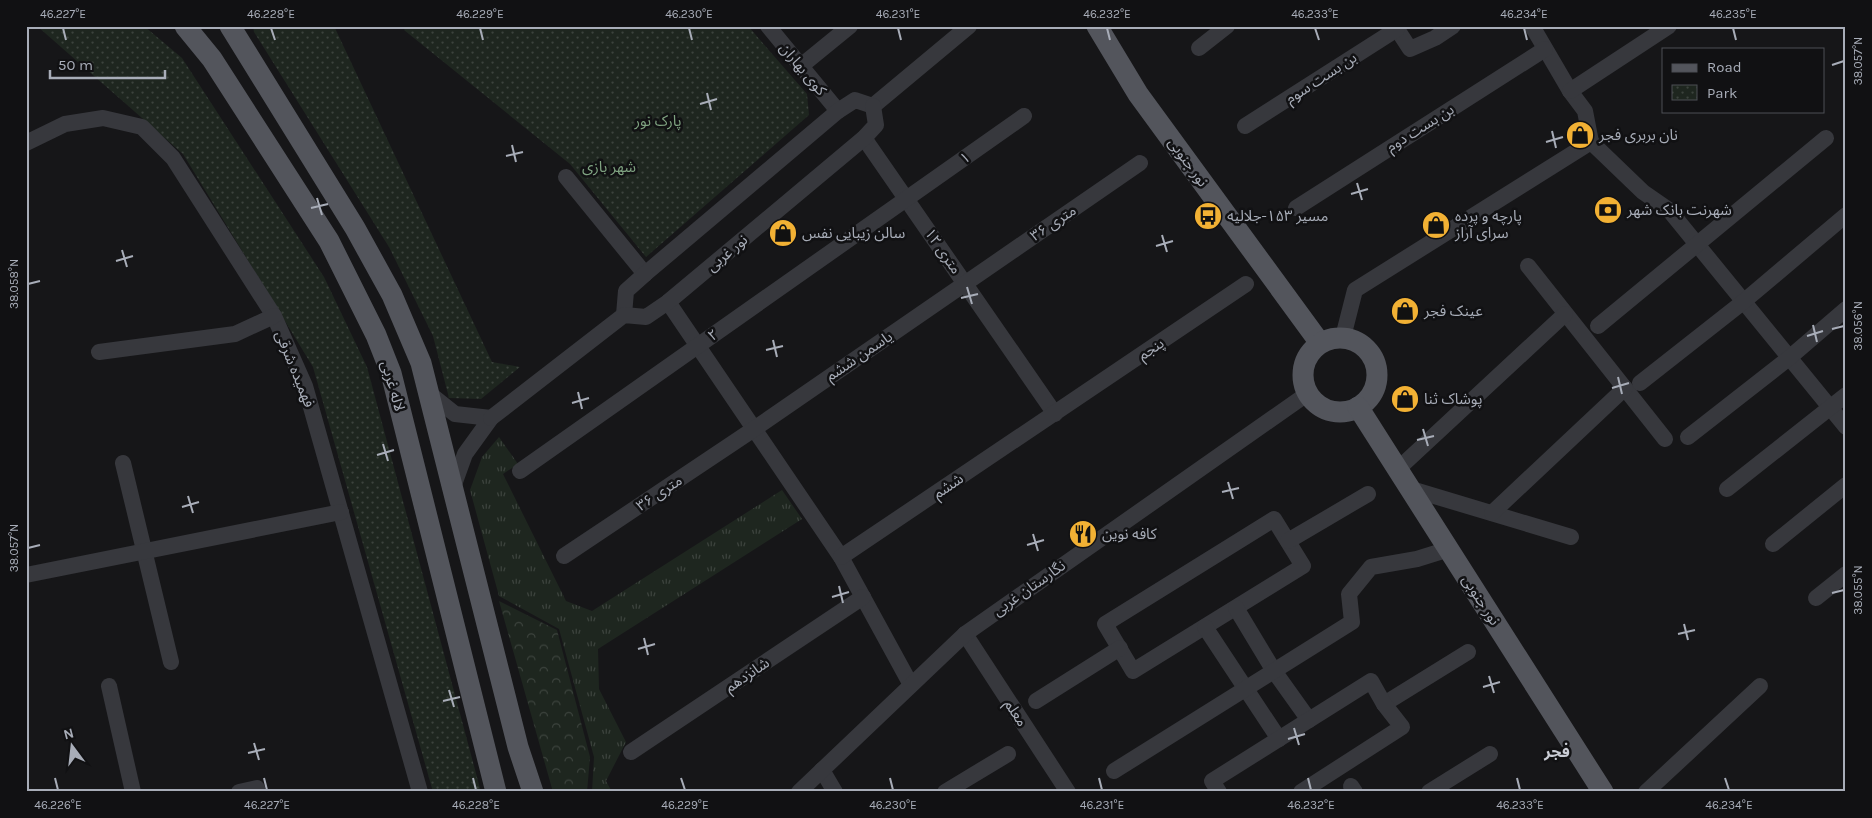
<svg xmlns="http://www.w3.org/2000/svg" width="1872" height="818" font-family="Karla,'Noto Sans Arabic',sans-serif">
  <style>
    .grass { fill: url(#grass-tufts) }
    .forest { fill: url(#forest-crowns) }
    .park { fill: url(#park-dots) }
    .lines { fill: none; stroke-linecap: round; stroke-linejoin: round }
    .minor { stroke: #37383d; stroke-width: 16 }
    .major { stroke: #53555c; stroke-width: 21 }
    .ticks { fill: none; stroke: #a8adb8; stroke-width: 2 }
    .labels { text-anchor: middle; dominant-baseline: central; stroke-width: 5; stroke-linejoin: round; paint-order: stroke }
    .street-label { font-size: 15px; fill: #a8adb8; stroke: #111113 }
    .park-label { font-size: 15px; fill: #7fa381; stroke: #111113 }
    .poi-label { font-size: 15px; fill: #a8adb8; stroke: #111113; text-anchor: start }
    .neighbourhood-label { font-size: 16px; font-weight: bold; fill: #c9ccd4; stroke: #111113 }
    .neatline { fill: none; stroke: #a8adb8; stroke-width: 2 }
    .ticks-label { font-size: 12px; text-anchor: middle; fill: #a8adb8 }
  </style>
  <defs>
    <pattern id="grass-tufts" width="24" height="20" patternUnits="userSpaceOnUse" patternTransform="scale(1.25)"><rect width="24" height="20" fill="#1e261f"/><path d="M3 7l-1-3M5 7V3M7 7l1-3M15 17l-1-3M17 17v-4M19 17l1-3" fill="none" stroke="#3c433d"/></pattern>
    <pattern id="forest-crowns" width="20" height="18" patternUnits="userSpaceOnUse" patternTransform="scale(1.25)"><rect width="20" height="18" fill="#1e261f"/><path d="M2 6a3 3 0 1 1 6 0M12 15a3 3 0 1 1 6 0" fill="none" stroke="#3c433d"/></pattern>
    <pattern id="park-dots" width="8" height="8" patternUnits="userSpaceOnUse" patternTransform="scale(1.25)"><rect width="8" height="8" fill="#1e261f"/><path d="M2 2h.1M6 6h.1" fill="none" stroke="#3c433d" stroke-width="1.8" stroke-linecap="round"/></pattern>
  </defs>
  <rect width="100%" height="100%" fill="#161618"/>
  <polygon class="grass" points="499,437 518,464 503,474 566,601 592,611 782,490 802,519 598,649 599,689 626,742 606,781 612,792 592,792 594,757 559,629 499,596 470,490 482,457"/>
  <polygon class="forest" points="499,601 557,630 590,757 587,792 553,792"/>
  <g class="park">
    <polygon points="37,26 144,26 182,58 324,277 367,367 481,792 433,792 313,367 183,154"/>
    <polygon points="253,26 334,26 492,362 520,367 481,399 449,398 433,336 389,247 254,32"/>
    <polygon points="407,26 748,26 807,94 809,115 646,257 570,164 404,30"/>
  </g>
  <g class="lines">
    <g class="minor">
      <polyline points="768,26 838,111"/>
      <polyline points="1395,26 1410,49 1435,38 1453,26"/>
      <polyline points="1532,26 1570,91 1585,111 1591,142 1643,192 1669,210 1846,427"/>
      <polyline points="1199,48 1227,26"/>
      <polyline points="801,66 850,26"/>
      <polyline points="1570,91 1669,26"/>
      <polyline points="873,106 969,26"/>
      <polyline points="1245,126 1397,29"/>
      <polyline points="864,138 1055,414"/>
      <polyline points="26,143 65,124 103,118 142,127 173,158 274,316 305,386 420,792"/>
      <polyline points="566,177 645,274"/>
      <polyline points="1296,208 1545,49"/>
      <polyline points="1528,266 1665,439"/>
      <polyline points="668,302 841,557 911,685"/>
      <polyline points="624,315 626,291 645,274 838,111 855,100 873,106"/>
      <polyline points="1598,326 1826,138"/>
      <polyline points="1343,337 1355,290 1591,142"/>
      <polyline points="99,352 235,334 274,316"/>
      <polyline points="1640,383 1743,302 1846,215"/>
      <polyline points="430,394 455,414 491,418 465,454 452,490"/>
      <polyline points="491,418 624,315 646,317 668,302 864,138 876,125 873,106"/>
      <polyline points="1688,437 1789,358 1846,309"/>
      <polyline points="123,463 171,662"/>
      <polyline points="1398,469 1565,314"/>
      <polyline points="520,471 1024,116"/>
      <polyline points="1411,489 1571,537"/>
      <polyline points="1727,489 1846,395"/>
      <polyline points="1492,513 1625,388"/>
      <polygon points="1274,519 1303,566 1133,671 1105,624"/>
      <polyline points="1288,541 1368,494"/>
      <polyline points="1773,544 1846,485"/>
      <polyline points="564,556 754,429 1140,163"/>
      <polyline points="841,557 1246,284"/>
      <polyline points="26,575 341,512"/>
      <polyline points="1816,598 1846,574"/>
      <polyline points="1236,608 1274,671 1309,720"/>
      <polyline points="1205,627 1279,739"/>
      <polyline points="965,634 1068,792"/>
      <polyline points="109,686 133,792"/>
      <polyline points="1036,701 1120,648"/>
      <polyline points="1384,704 1468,652"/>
      <polyline points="631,752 863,597"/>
      <polyline points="822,770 835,792"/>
      <polyline points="1114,771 1352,622 1349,594 1371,567 1417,559 1449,549"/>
      <polyline points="1351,786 1355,792"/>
      <polyline points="239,792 257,788"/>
      <polyline points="799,792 965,634 1307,394"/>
      <polyline points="945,792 1008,754"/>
      <polyline points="1219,792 1212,781 1371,681 1384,704 1402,727 1301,792"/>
      <polyline points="1429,792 1490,754"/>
      <polyline points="1646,792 1760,686"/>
    </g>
    <g class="major">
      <polyline points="185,26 212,59 329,241 376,335 391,373 496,792"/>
      <polyline points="230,26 355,228 392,295 421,363 518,747 533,792"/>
      <polyline points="1097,26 1138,94 1320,343"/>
      <circle cx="1340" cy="375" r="37"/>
      <polyline points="1358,407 1603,792"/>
    </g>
  </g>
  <path class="ticks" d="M 63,28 L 66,40M 271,28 L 275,40M 480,28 L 483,40M 689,28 L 692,40M 898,28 L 901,40M 1107,28 L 1110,40M 1315,28 L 1319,40M 1524,28 L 1527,40M 1733,28 L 1736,40M 1832,65 L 1844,61M 707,93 L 711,110M 700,104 L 717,99M 1552,131 L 1556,148M 1546,142 L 1563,137M 512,145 L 516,162M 506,156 L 523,152M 1357,183 L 1362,200M 1351,194 L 1368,189M 317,198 L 322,215M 311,208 L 328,204M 1162,235 L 1167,252M 1156,246 L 1173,241M 122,250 L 127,267M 116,261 L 133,256M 28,284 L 40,281M 967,287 L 972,304M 961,298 L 978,294M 1813,325 L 1817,342M 1832,329 L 1844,326M 1807,336 L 1823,331M 773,340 L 777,357M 766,350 L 783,346M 1618,377 L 1622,394M 1612,388 L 1629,383M 578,392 L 582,409M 572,403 L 589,398M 1423,429 L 1428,446M 1417,440 L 1434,436M 383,444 L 388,461M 377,455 L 394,450M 1228,482 L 1233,499M 1222,492 L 1239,488M 188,496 L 193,513M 182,507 L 199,502M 1033,534 L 1038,551M 1027,545 L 1044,540M 28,548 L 40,545M 839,586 L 843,603M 1832,593 L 1844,590M 832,597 L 849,592M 1684,624 L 1688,640M 1678,634 L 1695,630M 644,638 L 648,655M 638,649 L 655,644M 1489,676 L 1494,693M 1483,687 L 1500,682M 449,690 L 454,707M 443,701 L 460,697M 1294,728 L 1299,745M 1288,739 L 1305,734M 254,743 L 259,760M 248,753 L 265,749M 55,778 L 58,790M 264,778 L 267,790M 473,778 L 476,790M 681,778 L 685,790M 890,778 L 893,790M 1099,778 L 1102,790M 1308,778 L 1311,790M 1517,778 L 1520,790M 1725,778 L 1729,790"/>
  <defs>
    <symbol id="shop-disc" viewBox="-11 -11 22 22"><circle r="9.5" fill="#f2b134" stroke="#111113"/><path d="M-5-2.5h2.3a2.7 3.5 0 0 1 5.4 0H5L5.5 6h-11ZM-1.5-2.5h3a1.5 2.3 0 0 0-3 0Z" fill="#111"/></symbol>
    <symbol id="bank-disc" viewBox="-11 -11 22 22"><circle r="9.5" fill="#f2b134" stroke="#111113"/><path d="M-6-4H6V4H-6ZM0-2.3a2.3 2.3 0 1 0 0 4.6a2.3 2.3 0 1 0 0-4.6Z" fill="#111"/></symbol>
    <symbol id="bus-disc" viewBox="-11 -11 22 22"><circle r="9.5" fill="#f2b134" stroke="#111113"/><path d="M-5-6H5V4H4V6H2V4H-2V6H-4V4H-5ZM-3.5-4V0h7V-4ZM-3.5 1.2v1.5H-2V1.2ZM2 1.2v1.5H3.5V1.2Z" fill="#111"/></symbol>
    <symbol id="restaurant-disc" viewBox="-11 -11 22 22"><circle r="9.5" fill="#f2b134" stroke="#111113"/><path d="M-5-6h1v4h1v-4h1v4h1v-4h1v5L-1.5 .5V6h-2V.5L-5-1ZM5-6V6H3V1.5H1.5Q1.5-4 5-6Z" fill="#111"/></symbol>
  </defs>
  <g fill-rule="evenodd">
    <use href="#shop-disc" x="1564" y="119" width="32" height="32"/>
    <use href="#bank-disc" x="1592" y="194" width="32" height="32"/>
    <use href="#bus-disc" x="1192" y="200" width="32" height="32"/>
    <use href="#shop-disc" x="1420" y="209" width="32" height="32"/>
    <use href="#shop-disc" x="767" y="217" width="32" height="32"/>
    <use href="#shop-disc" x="1389" y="295" width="32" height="32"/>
    <use href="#shop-disc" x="1389" y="383" width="32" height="32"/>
    <use href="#restaurant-disc" x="1067" y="518" width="32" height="32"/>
  </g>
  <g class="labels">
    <g class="street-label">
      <text transform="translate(803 69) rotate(50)">کوی بهاران</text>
      <text transform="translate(1321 78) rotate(-33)">بن بست سوم</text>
      <text transform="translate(1420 128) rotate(-32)">بن بست دوم</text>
      <text transform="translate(965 158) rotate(-35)">۱</text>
      <text transform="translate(1188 162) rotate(54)">نور جنوبی</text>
      <text transform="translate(1053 223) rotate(-34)">۳۶ متری</text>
      <text transform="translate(943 251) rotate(55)">۱۲ متری</text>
      <text transform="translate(727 253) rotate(-40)">نور غربی</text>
      <text transform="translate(713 335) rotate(-35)">۲</text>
      <text transform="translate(1151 349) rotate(-34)">پنجم</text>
      <text transform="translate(859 356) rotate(-34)">یاسمن ششم</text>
      <text transform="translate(295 369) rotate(68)">فهمیده شرقی</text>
      <text transform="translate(393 386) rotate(74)">لاله غربی</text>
      <text transform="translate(948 486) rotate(-34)">ششم</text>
      <text transform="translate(659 493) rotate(-34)">۳۶ متری</text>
      <text transform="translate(1029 588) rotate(-35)">نگارستان غربی</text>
      <text transform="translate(1481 600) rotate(57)">نور جنوبی</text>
      <text transform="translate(747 675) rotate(-34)">شانزدهم</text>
      <text transform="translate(1016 713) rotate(57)">معلم</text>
    </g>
    <g class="park-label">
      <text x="658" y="121">پارک نور</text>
      <text x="609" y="167">شهر بازی</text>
    </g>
    <g class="poi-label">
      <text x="1599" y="135">نان بربری فجر</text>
      <text x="1627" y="210">شهرنت بانک شهر</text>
      <text x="1227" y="216">مسیر ۱۵۳-جلالیه</text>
      <text x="1455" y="216">پارچه و پرده<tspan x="1455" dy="17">سرای آراز</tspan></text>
      <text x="802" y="233">سالن زیبایی نفس</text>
      <text x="1424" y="311">عینک فجر</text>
      <text x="1424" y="399">پوشاک ثنا</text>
      <text x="1102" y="534">کافه نوین</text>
    </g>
    <g class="neighbourhood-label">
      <text x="1557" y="751">فجر</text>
    </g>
  </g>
  <rect width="1872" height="818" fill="none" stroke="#111113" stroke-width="55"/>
  <rect x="1662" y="48" width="162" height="65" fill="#111113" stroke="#4d4f55"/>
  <rect x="1672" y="64" width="25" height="8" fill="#53555c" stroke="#4d4f55"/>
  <text x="1707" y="72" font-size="15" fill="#a8adb8">Road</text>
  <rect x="1672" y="85" width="25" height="15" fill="url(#park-dots)" stroke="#4d4f55"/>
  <text x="1707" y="98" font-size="15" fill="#a8adb8">Park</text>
  <g transform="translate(72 746) rotate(345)" stroke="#111113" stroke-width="4" paint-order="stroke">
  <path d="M0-4L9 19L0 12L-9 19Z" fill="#a8adb8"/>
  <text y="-8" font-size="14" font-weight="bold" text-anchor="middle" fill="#a8adb8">N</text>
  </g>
  <path d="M50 70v8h115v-8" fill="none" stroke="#a8adb8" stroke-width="2.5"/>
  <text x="58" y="70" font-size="15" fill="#a8adb8" stroke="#111113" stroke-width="4" paint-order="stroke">50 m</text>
  <rect x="28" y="28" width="1816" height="762" class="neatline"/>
  <g class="ticks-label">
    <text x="63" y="18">46.227°E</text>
    <text x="271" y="18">46.228°E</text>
    <text x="480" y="18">46.229°E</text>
    <text x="689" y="18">46.230°E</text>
    <text x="898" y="18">46.231°E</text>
    <text x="1107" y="18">46.232°E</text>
    <text x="1315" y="18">46.233°E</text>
    <text x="1524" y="18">46.234°E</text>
    <text x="1733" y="18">46.235°E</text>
    <text transform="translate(1858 61) rotate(-90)" y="4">38.057°N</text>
    <text transform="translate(14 284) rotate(-90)" y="4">38.058°N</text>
    <text transform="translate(1858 326) rotate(-90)" y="4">38.056°N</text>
    <text transform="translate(14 548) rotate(-90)" y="4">38.057°N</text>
    <text transform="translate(1858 590) rotate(-90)" y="4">38.055°N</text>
    <text x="58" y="809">46.226°E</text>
    <text x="267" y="809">46.227°E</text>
    <text x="476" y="809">46.228°E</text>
    <text x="685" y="809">46.229°E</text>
    <text x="893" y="809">46.230°E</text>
    <text x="1102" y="809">46.231°E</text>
    <text x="1311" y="809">46.232°E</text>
    <text x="1520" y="809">46.233°E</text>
    <text x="1729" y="809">46.234°E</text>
  </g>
</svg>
